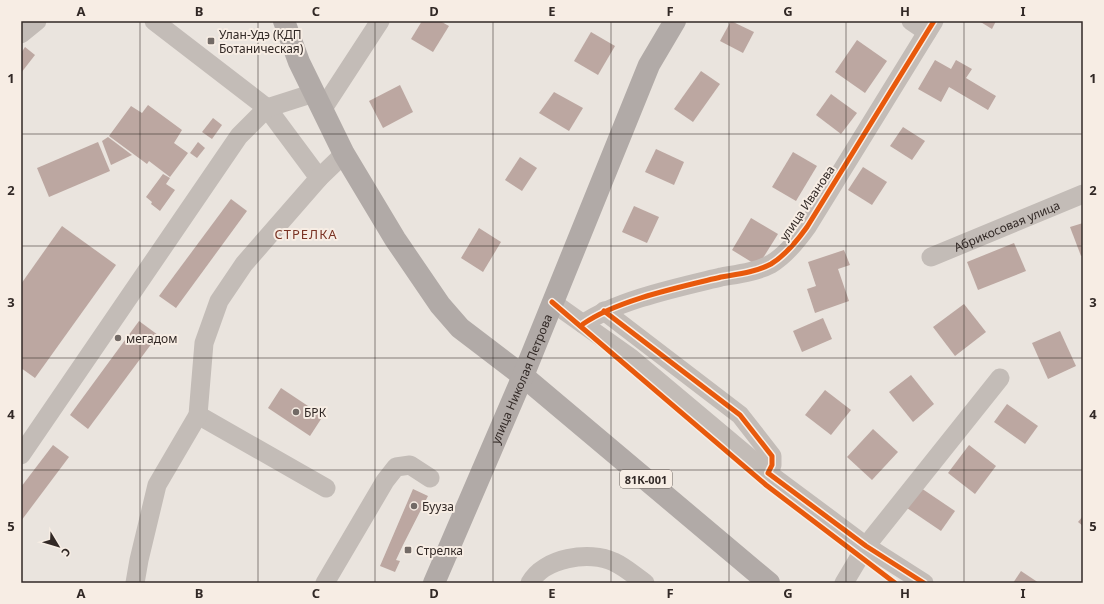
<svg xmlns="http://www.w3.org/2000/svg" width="1104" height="604" font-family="'Noto Sans',sans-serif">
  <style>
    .building { fill: #bca7a1 }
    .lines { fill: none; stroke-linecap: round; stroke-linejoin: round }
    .minor { stroke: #c3bcb7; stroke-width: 19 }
    .major { stroke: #b1aaa7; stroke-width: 22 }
    .cycleway-casing { stroke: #f7ede4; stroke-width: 8 }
    .cycleway { stroke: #e8590c; stroke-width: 5 }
    .grid { fill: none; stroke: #322926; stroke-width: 1; stroke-opacity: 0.55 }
    .poi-dot { fill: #726a66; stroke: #f7ede4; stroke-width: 1.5 }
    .labels { text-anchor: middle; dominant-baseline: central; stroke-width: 4; stroke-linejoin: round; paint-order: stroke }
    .shield { fill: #f7ede4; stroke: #6d645f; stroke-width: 1 }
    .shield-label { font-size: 11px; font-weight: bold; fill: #322926 }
    .poi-label { font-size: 12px; fill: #322926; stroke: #f7ede4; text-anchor: start }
    .street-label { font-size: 12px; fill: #322926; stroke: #f7ede4 }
    .neighbourhood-label { font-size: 13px; letter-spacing: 1px; fill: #7b3425; stroke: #f7ede4 }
    .neatline { fill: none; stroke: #322926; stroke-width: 1.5 }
    .grid-label { font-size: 13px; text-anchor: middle; font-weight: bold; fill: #322926 }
  </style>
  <rect width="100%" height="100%" fill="#eae4de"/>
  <g class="building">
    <polygon points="422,21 440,21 449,26 433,52 411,39"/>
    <polygon points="731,21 754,32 743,53 720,41"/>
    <polygon points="979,21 996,21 992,29"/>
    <polygon points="591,32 615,46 598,75 574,61"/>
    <polygon points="857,40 887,61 865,93 835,72"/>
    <polygon points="25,47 35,55 21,73 21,53"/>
    <polygon points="935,60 951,69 956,60 972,69 966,78 996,96 988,110 949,87 941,102 918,89"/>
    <polygon points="701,71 720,84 693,122 674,109"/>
    <polygon points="400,85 413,112 383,128 369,101"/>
    <polygon points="554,92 583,108 569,131 539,113"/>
    <polygon points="831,94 857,113 841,134 816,115"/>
    <polygon points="148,105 182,130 174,143 188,153 170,177 149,161 147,164 109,136 131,106 142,113"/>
    <polygon points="213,118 222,125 212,139 202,132"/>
    <polygon points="903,127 925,141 912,160 890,146"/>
    <polygon points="108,137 132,155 111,165 102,141"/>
    <polygon points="98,142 110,171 49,197 37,168"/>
    <polygon points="198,142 205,148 197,158 190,153"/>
    <polygon points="656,149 684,162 674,185 645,172"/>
    <polygon points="793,152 817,166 796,201 772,187"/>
    <polygon points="520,157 537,168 522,191 505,180"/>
    <polygon points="863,167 887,182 872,205 848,190"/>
    <polygon points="163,174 170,178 166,184 175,190 160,211 151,204 152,202 146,197"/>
    <polygon points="231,199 247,211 176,308 159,296"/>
    <polygon points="634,206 659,217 647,243 622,232"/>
    <polygon points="751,218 778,234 758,266 732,250"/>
    <polygon points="1083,223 1083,255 1081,256 1070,227"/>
    <polygon points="62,226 116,265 35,378 21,368 21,284"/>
    <polygon points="479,228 501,242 483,272 461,258"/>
    <polygon points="1014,243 1026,271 978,290 967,262"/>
    <polygon points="844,250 850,265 838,269 849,301 815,313 807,289 816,286 808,262"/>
    <polygon points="964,304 986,332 955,356 933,327"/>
    <polygon points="823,318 832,339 802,352 793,331"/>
    <polygon points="139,321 158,335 88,429 70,415"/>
    <polygon points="1060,331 1076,366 1048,379 1032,343"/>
    <polygon points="911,375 934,404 913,422 889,392"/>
    <polygon points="281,388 323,416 310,436 268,408"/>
    <polygon points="825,390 851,410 831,435 805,415"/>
    <polygon points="1007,404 1038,426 1025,444 994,422"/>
    <polygon points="873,429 898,452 872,480 847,457"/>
    <polygon points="53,445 69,457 21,521 21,487"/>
    <polygon points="969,445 996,466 975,494 948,473"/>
    <polygon points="921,488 955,511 941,531 907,508"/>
    <polygon points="413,489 428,496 403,545 396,560 400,561 395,572 380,566"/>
    <polygon points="1083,516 1083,526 1078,522"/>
    <polygon points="1021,571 1039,583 1013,583"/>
  </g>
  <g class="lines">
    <g class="minor">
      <polyline points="154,21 267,108 319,178"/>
      <polyline points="911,21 927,32"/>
      <polyline points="21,34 37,21"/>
      <polyline points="322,110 380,21"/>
      <path id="s1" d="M 931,257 L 1083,194"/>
      <polyline points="552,302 631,358 768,473"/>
      <polyline points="604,311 740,415 772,456 772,465 768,473 866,546 924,583"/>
      <path d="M 583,324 C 617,300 680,287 721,277 C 738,274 756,272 771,264 C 786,255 797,241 807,227 L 934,21"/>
      <polyline points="198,415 326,488"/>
      <polyline points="21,455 239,136 267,108 314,93"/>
      <polyline points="135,583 139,560 157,485 198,415 204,343 219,301 244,264 319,178 344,154"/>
      <polyline points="325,583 385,481 396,467 410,465 430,478"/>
      <path d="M 530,583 C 543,558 590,550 614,562 C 625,567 635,576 645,583"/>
      <polyline points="844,583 866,546 1000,378"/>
    </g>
    <g class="major">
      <polyline points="284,21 299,62 344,154 395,239 440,305 460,328 523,376 769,583"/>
      <path id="s2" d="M 434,583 L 523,376 L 649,65 L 675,21"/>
    </g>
    <defs>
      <g id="cycleway">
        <polyline points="552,302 766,485 895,583"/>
        <polyline points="604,311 740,415 772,456 772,465 768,473 866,546 924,583"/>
        <path d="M 583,324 C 617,300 680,287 721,277 C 738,274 756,272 771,264 C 786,255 797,241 807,227 L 934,21"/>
      </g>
    </defs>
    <use href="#cycleway" class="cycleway-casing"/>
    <use href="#cycleway" class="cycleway"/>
  </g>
  <path class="grid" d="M 140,21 L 140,583M 258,21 L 258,583M 375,21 L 375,583M 493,21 L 493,583M 611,21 L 611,583M 729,21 L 729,583M 846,21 L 846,583M 964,21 L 964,583M 21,134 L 1083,134M 21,246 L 1083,246M 21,358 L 1083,358M 21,470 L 1083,470"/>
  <g class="poi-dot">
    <rect x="207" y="37" width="8" height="8" rx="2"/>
    <circle cx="118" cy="338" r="4"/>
    <circle cx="296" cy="412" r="4"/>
    <circle cx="414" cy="506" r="4"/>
    <rect x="404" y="546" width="8" height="8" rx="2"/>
  </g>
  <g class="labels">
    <rect class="shield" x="620" y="470" width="52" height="18" rx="3"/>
    <g class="shield-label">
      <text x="646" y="479">81К-001</text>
    </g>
    <g class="poi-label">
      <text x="219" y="34">Улан-Удэ (КДП<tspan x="219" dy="14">Ботаническая)</tspan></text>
      <text x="126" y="338">мегадом</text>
      <text x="304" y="412">БРК</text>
      <text x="422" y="506">Бууза</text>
      <text x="416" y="550">Стрелка</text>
    </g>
    <g class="street-label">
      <text transform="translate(807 203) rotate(-56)">улица Иванова</text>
      <text stroke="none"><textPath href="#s1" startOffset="82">Абрикосовая улица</textPath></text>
      <text stroke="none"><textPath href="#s2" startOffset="222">улица Николая Петрова</textPath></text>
    </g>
    <g class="neighbourhood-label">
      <text x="306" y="234">СТРЕЛКА</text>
    </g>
  </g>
  <rect width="1104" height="604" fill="none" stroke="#f7ede4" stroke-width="44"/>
  <g transform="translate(58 546) rotate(128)" stroke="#f7ede4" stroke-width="3" paint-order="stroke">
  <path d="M0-3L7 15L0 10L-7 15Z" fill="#322926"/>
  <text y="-6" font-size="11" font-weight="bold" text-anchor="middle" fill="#322926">С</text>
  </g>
  <rect x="22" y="22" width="1060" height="560" class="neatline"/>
  <g class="grid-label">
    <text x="81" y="16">A</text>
    <text x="199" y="16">B</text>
    <text x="316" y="16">C</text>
    <text x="434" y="16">D</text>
    <text x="552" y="16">E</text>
    <text x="670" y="16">F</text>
    <text x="788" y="16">G</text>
    <text x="905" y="16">H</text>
    <text x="1023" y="16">I</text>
    <text x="11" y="83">1</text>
    <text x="1093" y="83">1</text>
    <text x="11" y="195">2</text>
    <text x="1093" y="195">2</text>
    <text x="11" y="307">3</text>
    <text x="1093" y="307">3</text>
    <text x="11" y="419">4</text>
    <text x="1093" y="419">4</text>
    <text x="11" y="531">5</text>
    <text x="1093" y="531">5</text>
    <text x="81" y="598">A</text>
    <text x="199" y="598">B</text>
    <text x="316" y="598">C</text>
    <text x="434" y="598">D</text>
    <text x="552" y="598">E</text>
    <text x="670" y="598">F</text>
    <text x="788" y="598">G</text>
    <text x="905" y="598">H</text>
    <text x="1023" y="598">I</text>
  </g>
</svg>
